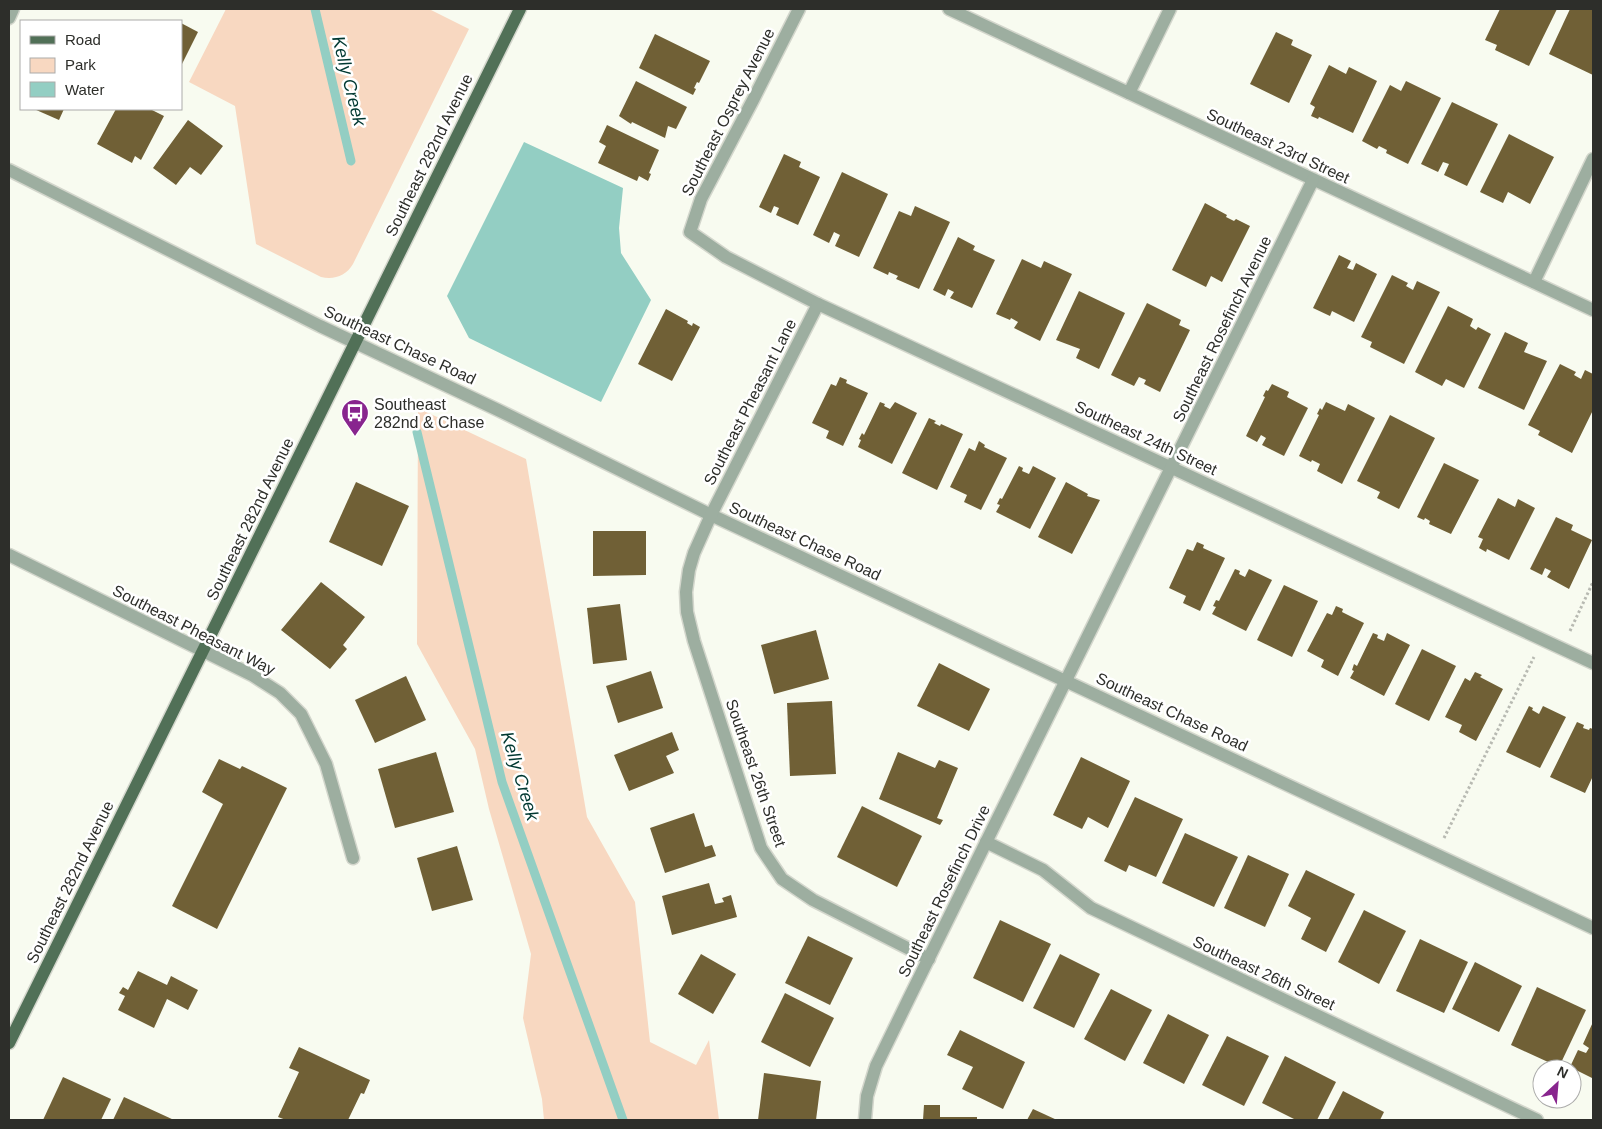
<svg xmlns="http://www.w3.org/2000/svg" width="1602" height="1129" font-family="Arial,sans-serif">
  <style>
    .green { fill: #f8d8c1 }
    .water { fill: #93cec3 }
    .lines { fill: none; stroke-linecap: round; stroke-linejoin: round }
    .stream { stroke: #93cec3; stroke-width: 9 }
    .building { fill: #706036 }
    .minor-casing { stroke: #d3d6cc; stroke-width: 15 }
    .major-casing { stroke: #d3d6cc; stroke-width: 15 }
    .path { stroke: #b8bab2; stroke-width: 3; stroke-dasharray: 2.5 2.5; stroke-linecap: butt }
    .minor { stroke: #9daea0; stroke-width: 12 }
    .major { stroke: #517057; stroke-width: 12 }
    .labels { text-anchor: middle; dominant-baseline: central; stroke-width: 5; stroke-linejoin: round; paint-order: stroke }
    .street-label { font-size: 16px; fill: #2d2e2a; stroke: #fff }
    .poi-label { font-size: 16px; fill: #2d2e2a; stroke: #fff; text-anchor: start }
    .water-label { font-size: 18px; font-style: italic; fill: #003831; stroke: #fff }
  </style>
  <rect width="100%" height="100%" fill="#f8fbf0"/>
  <g class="green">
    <path d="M 226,9 L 429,9 L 469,29 L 353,264 C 346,276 334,280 321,277 L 256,244 L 235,106 L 189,82 Z"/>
    <polygon points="418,408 526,459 587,817 635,902 650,1042 696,1065 709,1040 719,1120 544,1120 542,1099 523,1018 531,954 489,809 475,749 417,644"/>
  </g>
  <polygon class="water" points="524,142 623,188 619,228 621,253 651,300 601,402 469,338 447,296"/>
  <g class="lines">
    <g class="stream">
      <polyline points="315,9 351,161"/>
      <polyline points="417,432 502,782 623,1120"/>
    </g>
  </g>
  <g class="building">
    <polygon points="1500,9 1557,9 1529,66 1495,50 1497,45 1485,40"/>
    <polygon points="1570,9 1593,9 1593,75 1549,54"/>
    <polygon points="181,23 198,32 181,66"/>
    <polygon points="1276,32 1293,40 1291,45 1312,55 1289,103 1250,84"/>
    <polygon points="655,34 710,61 699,83 697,82 694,88 696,89 693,95 639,68"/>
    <polygon points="1329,65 1346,74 1349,67 1377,81 1353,133 1319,117 1318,119 1311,116 1315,107 1310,104"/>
    <polygon points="636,81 687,107 676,129 668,126 665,138 632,122 631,124 619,116"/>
    <polygon points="1406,81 1441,98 1408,164 1386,153 1387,150 1379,146 1377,149 1362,141 1390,85 1401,91"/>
    <polygon points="1452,102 1498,124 1467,186 1444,175 1449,164 1443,162 1438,172 1421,164"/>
    <polygon points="34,109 64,109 59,120"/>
    <polygon points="116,109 150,109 164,116 141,160 135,156 132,163 97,144"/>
    <polygon points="188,120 223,146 201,175 190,167 176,185 153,168"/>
    <polygon points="607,125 659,150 649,173 651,174 648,181 639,176 637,181 598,163 606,146 599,142"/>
    <polygon points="1509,134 1554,157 1530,204 1508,192 1503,203 1480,192"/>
    <polygon points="784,154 801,162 799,167 820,177 798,225 776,215 779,208 774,206 771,213 759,207"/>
    <polygon points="842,172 888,194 859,257 835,246 840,235 834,232 829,243 813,235"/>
    <polygon points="1205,203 1227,215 1226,217 1234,221 1236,219 1250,226 1222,282 1211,276 1206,287 1172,270"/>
    <polygon points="915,206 950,222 919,289 896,279 898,276 889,272 888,275 873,268 899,211 911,216"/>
    <polygon points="958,237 975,246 973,250 995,260 972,308 950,298 954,292 948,289 945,296 933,290"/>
    <polygon points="1339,255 1351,261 1347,268 1353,270 1356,263 1377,274 1354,322 1332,311 1330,316 1313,308"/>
    <polygon points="1022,259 1041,268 1044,261 1072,274 1040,341 1014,328 1018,322 1011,318 1010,320 996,314"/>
    <polygon points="1392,275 1408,283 1406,286 1413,290 1417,281 1440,292 1404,364 1370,347 1372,342 1361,337"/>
    <polygon points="1079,291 1125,313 1099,369 1076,358 1080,349 1056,340"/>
    <polygon points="1147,303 1181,320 1179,325 1190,330 1160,392 1144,384 1146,380 1139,377 1134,386 1111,375"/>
    <polygon points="1448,306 1473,319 1470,326 1476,330 1478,327 1491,334 1464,388 1446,379 1442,386 1415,372"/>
    <polygon points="666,309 688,321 687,323 692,326 693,323 700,327 672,381 638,364"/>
    <polygon points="1505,332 1528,343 1524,352 1547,361 1524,410 1478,388"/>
    <polygon points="1560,364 1576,372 1574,375 1581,379 1585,370 1593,374 1593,410 1572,453 1538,435 1540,431 1528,425"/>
    <polygon points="840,377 847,380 846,383 868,393 843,446 826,438 829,431 812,423 831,384 836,386"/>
    <polygon points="1272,384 1289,392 1287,397 1308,408 1284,456 1262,445 1266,438 1261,435 1257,442 1246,436 1265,397 1263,396 1266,390 1268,391"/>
    <polygon points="880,402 885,404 884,406 890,409 895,402 917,413 892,464 858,447 861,440 859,439 862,433 864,435"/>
    <polygon points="1326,402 1345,411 1348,404 1375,418 1342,484 1317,471 1320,464 1312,460 1311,462 1299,456 1319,415 1317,414 1320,408 1322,410"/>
    <polygon points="1390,415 1435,438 1399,509 1377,498 1380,492 1357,481"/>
    <polygon points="929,418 936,421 934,423 940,426 941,424 963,434 937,490 902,473"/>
    <polygon points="979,441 985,445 984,447 1007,458 981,510 964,502 967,495 950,487 969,448 975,451"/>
    <polygon points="1444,463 1479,480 1451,534 1429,524 1430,521 1425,518 1424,520 1417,517"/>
    <polygon points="1019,466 1023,468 1022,471 1029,474 1033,466 1056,478 1030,529 996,512 1000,505 997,504 1000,498 1002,499"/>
    <polygon points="356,482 409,506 382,566 329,542"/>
    <polygon points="1066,482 1088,494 1087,496 1100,500 1072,554 1038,537"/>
    <polygon points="1498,498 1515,507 1518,499 1535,508 1509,560 1487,549 1486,552 1479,548 1483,539 1478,537"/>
    <polygon points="1556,517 1573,525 1571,530 1592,540 1569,589 1547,577 1551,571 1545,568 1542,575 1530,569"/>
    <polygon points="593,531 646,531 646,575 593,576"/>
    <polygon points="1197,542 1204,545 1203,548 1225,558 1200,611 1183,603 1186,596 1169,588 1187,549 1193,551"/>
    <polygon points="1235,569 1240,571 1239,574 1245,577 1249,569 1272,580 1246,631 1212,614 1216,607 1213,606 1216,600 1219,601"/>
    <polygon points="321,582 365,617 343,645 347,649 330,669 281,630"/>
    <polygon points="1284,585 1318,601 1292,657 1257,640"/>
    <polygon points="620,604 627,660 593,664 587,608"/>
    <polygon points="1336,606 1343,609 1342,612 1364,623 1338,676 1321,667 1324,660 1307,651 1327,613 1332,615"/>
    <polygon points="816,630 829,679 774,694 761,645"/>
    <polygon points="1373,633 1378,635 1377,638 1384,641 1387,633 1410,645 1384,696 1350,678 1354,671 1352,670 1354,664 1357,666"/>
    <polygon points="1422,649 1456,666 1429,721 1395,704"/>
    <polygon points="939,663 990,689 969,731 917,706"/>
    <polygon points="651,671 663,708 618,723 606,686"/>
    <polygon points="1475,672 1482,675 1480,677 1503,689 1476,741 1459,732 1462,725 1445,717 1465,678 1470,681"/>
    <polygon points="406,676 426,720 375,743 355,700"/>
    <polygon points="832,701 836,774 790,776 787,703"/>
    <polygon points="1529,706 1533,708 1532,710 1539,714 1543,706 1566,717 1540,768 1506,752"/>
    <polygon points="1577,722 1584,725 1583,728 1589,730 1590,728 1593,729 1593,776 1585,793 1550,777"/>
    <polygon points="672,732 679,750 666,756 674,773 629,791 614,755"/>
    <polygon points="436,752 454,812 395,828 378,769"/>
    <polygon points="898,752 935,768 939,760 958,768 937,818 943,820 940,825 879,799"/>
    <polygon points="1081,757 1130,781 1108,828 1088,817 1082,829 1053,815"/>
    <polygon points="219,759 240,769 242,766 287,788 217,929 172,906 223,804 202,792"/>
    <polygon points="1135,797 1183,819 1156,877 1129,865 1126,872 1104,861"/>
    <polygon points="862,806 922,836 897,887 837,857"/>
    <polygon points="694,813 705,847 712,845 716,856 665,873 650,828"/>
    <polygon points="1185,833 1238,857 1214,907 1162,883"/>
    <polygon points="457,846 473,900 432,911 417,858"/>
    <polygon points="1248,855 1289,874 1265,927 1224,908"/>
    <polygon points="1306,870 1355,894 1326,952 1301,939 1311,918 1288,906"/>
    <polygon points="709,883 715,904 724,902 722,898 731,895 737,917 672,935 662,896"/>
    <polygon points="1364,910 1406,931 1379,984 1338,962"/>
    <polygon points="1000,920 1051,944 1023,1002 973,978"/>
    <polygon points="808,936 853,958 830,1005 785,983"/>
    <polygon points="1420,939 1468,962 1444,1013 1396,991"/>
    <polygon points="701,954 736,974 713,1014 678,994"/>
    <polygon points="1060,954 1100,974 1074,1028 1033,1008"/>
    <polygon points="1475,962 1522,986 1499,1032 1452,1009"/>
    <polygon points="138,971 167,985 171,976 198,990 188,1010 167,999 154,1028 118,1010 125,996 119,993 123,987 128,990"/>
    <polygon points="1537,987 1586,1010 1559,1067 1511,1045"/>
    <polygon points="1111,989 1152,1010 1125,1061 1084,1039"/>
    <polygon points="785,993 834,1018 810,1067 761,1042"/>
    <polygon points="1168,1014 1209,1035 1184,1084 1143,1063"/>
    <polygon points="1593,1022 1593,1075 1592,1078 1570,1067 1578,1050 1586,1053 1589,1048 1583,1044"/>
    <polygon points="960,1030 1025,1062 1003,1109 962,1089 973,1067 947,1055"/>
    <polygon points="1227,1036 1269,1056 1244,1106 1202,1085"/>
    <polygon points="299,1047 370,1080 364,1094 361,1093 348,1120 286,1120 278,1117 299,1072 289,1068"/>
    <polygon points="1285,1056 1336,1082 1317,1120 1296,1120 1262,1103"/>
    <polygon points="764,1073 821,1081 816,1120 758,1120"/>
    <polygon points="63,1077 111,1099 101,1120 43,1120"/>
    <polygon points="1343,1091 1384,1112 1380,1120 1328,1120"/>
    <polygon points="124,1097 174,1120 113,1120"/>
    <polygon points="924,1105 940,1105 940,1117 977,1117 977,1120 923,1120"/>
    <polygon points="1033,1109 1057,1120 1027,1120"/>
  </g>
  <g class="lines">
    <defs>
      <g id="minor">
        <polyline points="799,9 753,100 701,199 690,232 726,257 818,304 1593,663"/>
        <polyline points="949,9 1593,310"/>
        <polyline points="9,18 13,9"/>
        <polyline points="1129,93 1170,9"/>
        <polyline points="9,170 320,326 498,410 711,515 1593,928"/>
        <polyline points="1534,282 1593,159"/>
        <polyline points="818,304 711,515 694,553 689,570 686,592 687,612 694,641 761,848 782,879 813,900 929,959"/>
        <polyline points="9,555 252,675 280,693 301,714 326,764 353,858"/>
        <polyline points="986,842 1043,870 1091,908 1537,1120"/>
        <path d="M 865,1120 L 867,1096 L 876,1066 C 1020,770 1168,476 1313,180"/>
      </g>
      <polyline id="major" points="9,1043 520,9"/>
    </defs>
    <use href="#minor" class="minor-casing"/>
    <use href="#major" class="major-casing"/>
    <g class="path">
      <polyline points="1570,631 1593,582"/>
      <polyline points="1444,838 1534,657"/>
    </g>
    <use href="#minor" class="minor"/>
    <use href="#major" class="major"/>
  </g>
  <defs>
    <symbol id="bus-pin" viewBox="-11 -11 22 30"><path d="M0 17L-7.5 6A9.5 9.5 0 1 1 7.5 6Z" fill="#88258e" stroke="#fff"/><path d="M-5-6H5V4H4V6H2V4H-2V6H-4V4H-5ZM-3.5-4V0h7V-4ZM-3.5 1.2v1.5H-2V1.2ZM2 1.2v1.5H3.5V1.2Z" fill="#fff"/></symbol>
  </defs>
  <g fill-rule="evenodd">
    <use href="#bus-pin" x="339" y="397" width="32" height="43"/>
  </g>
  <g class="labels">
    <g class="street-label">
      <text transform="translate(728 112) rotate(-63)">Southeast Osprey Avenue</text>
      <text transform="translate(1278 146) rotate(25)">Southeast 23rd Street</text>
      <text transform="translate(429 155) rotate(-64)">Southeast 282nd Avenue</text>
      <text transform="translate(1222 329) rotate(-64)">Southeast Rosefinch Avenue</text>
      <text transform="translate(400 345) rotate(25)">Southeast Chase Road</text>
      <text transform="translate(750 402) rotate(-63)">Southeast Pheasant Lane</text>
      <text transform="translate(1146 438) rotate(25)">Southeast 24th Street</text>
      <text transform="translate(250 519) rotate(-64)">Southeast 282nd Avenue</text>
      <text transform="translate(805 541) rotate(25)">Southeast Chase Road</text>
      <text transform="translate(194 630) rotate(27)">Southeast Pheasant Way</text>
      <text transform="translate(1172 712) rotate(25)">Southeast Chase Road</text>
      <text transform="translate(756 773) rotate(71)">Southeast 26th Street</text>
      <text transform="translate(70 882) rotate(-64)">Southeast 282nd Avenue</text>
      <text transform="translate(944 891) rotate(-64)">Southeast Rosefinch Drive</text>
      <text transform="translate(1264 973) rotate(25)">Southeast 26th Street</text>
    </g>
    <g class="poi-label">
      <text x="374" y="404">Southeast<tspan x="374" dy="18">282nd &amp; Chase</tspan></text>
    </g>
    <g class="water-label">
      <text transform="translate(349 81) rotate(76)">Kelly Creek</text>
      <text transform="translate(520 776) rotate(73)">Kelly Creek</text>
    </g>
  </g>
  <rect width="1602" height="1129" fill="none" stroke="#2d2e2a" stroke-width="20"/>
  <rect x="20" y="20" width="162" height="90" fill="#ffffff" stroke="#ababaa"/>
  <rect x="30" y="36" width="25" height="8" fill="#517057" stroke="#ababaa"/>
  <text x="65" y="45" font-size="15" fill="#2d2e2a">Road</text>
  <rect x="30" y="58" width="25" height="15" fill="#f8d8c1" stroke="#ababaa"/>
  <text x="65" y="70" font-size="15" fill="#2d2e2a">Park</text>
  <rect x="30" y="82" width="25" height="15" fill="#93cec3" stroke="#ababaa"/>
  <text x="65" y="95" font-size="15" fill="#2d2e2a">Water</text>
  <g transform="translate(1557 1084) rotate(26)"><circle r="24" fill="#ffffff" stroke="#ababaa"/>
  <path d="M0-4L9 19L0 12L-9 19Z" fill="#88258e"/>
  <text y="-8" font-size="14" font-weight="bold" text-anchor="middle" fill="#2d2e2a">N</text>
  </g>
</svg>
